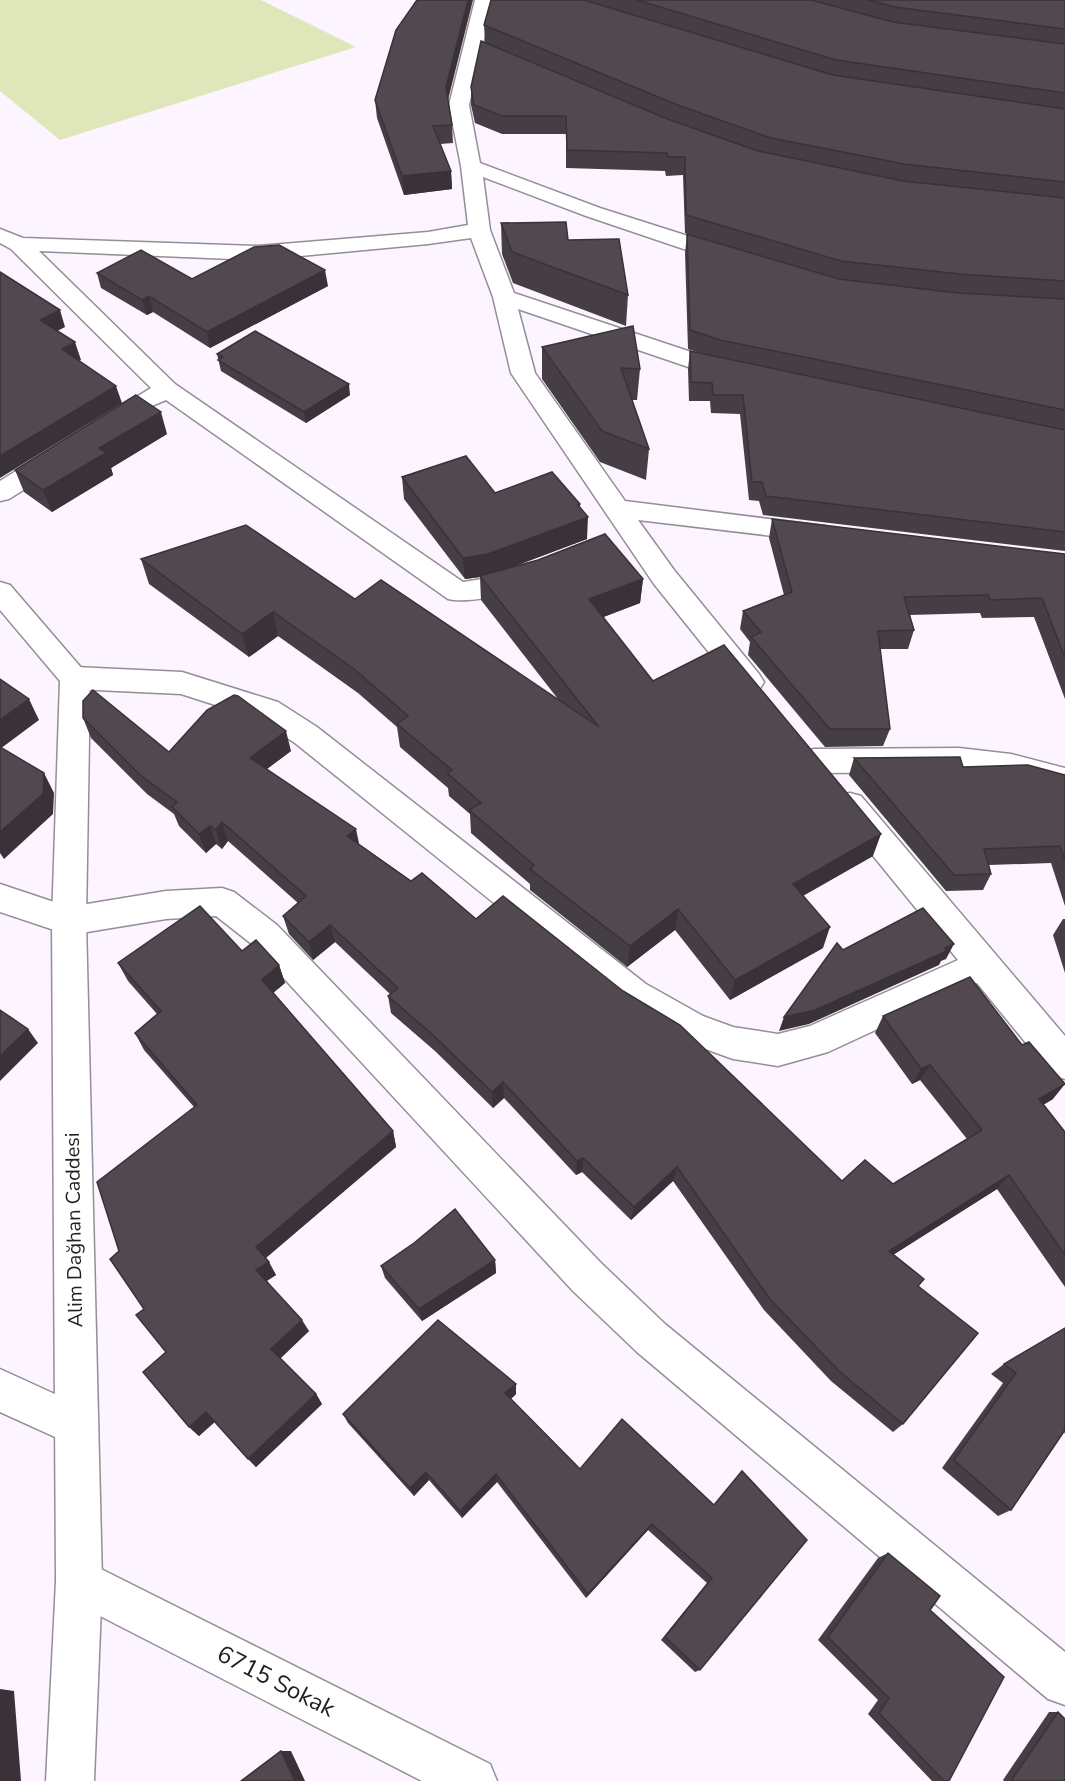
<svg xmlns="http://www.w3.org/2000/svg" width="1065" height="1781" font-family="'Nunito Sans',sans-serif">
  <style>
    .green { fill: #dfe6b9 }
    .lines { fill: none; stroke-linecap: round; stroke-linejoin: round }
    .minor-casing { stroke: #958d97; stroke-width: 3 }
    .tertiary-casing { stroke: #958d97; stroke-width: 3 }
    .minor { fill: #fff; fill-rule: evenodd }
    .tertiary { fill: #fff; fill-rule: evenodd }
    .wall { fill: #463e45 }
    .shaded-wall { fill: #393238 }
    .building { fill: #514850; stroke: #393238; stroke-width: 1.5 }
    .labels { text-anchor: middle; dominant-baseline: central; stroke-width: 6; stroke-linejoin: round; paint-order: stroke }
    .street-label { font-size: 20px; fill: #221f23; stroke: #fff }
    .near-street-label { font-size: 24px; fill: #221f23; stroke: #fff }
  </style>
  <rect width="100%" height="100%" fill="#fcf4ff"/>
  <polygon class="green" points="0,0 261,0 356,47 60,140 0,91"/>
  <g class="lines">
    <defs>
      <g id="minor">
        <path d="M 475,0 L 493,0 L 469,105 L 480,163 L 600,208 L 738,252 L 741,257 L 738,262 L 730,264 L 722,262 L 586,216 L 483,177 L 490,230 L 514,293 L 718,361 L 741,367 L 745,372 L 741,377 L 733,379 L 703,372 L 518,309 L 535,373 L 625,501 L 825,526 L 829,532 L 825,538 L 816,541 L 638,520 L 674,570 L 759,674 L 764,682 L 759,690 L 749,693 L 739,690 L 654,584 L 511,373 L 493,297 L 471,238 L 428,244 L 258,260 L 39,251 L 175,384 L 463,582 L 489,578 L 522,567 L 532,569 L 536,576 C 525,594 468,604 448,599 L 166,400 L 147,408 L 138,406 L 135,401 L 138,396 L 151,388 L 11,249 L 0,243 L 0,229 L 23,238 L 258,246 L 428,232 L 468,225 L 461,166 L 449,105 Z"/>
        <polygon points="57,449 66,451 70,457 66,463 9,499 0,501 0,481 48,451"/>
        <polygon points="75,667 182,672 278,702 317,727 646,984 703,1016 733,1027 778,1034 810,1026 958,960 839,814 834,805 839,796 850,793 861,796 1065,1036 1065,1079 1052,1075 977,983 828,1052 778,1066 733,1059 678,1039 622,1006 295,743 256,718 181,694 75,689 65,686 60,678 65,670"/>
        <polygon points="959,748 1011,754 1065,768 1065,792 1011,778 959,772 814,773 803,769 799,761 803,753 814,749"/>
        <polygon points="0,884 69,907 166,891 222,888 234,892 277,925 601,1263 665,1324 1065,1652 1065,1705 1048,1699 637,1352 573,1291 253,945 216,916 166,919 69,935 0,912"/>
        <polygon points="0,1369 92,1411 98,1426 92,1441 77,1447 0,1412"/>
        <polygon points="79,1558 490,1764 497,1781 422,1781 63,1597 56,1581 63,1565"/>
      </g>
      <polygon id="tertiary" points="0,582 10,585 90,678 86,921 102,1581 94,1781 46,1781 56,1581 52,921 60,681 0,610"/>
    </defs>
    <use href="#minor" class="minor-casing"/>
    <use href="#tertiary" class="tertiary-casing"/>
    <use href="#minor" class="minor"/>
    <use href="#tertiary" class="tertiary"/>
  </g>
  <g class="wall">
    <polygon points="491,0 1065,0 1065,551 763,515 759,501 749,500 740,414 711,413 710,401 689,401 688,369 690,351 697,352 688,349 685,253 687,234 722,244 685,233 683,175 666,176 665,171 566,168 566,134 502,134 475,123 471,105 471,87 485,43 484,25"/>
    <polygon points="375,100 448,100 452,125 453,143 440,144 451,171 452,189 404,195 377,118"/>
    <polygon points="501,223 568,240 628,295 626,326 513,283 502,254"/>
    <polygon points="97,273 192,279 328,286 210,348 153,312 147,315 101,288"/>
    <polygon points="542,347 640,369 637,400 632,400 649,449 646,480 600,462 542,379"/>
    <polygon points="217,354 350,395 306,423 221,371"/>
    <polygon points="167,434 111,468 113,475 52,512 24,492 15,470"/>
    <polygon points="402,477 580,508 587,539 510,568 643,579 640,603 603,617 653,681 873,856 803,896 823,948 730,1000 675,930 627,967 530,890 530,884 471,833 470,814 449,796 448,788 400,747 397,727 358,693 278,636 249,657 149,584 141,559 355,599 558,699 481,600 480,577 465,579 404,499"/>
    <polygon points="772,519 1065,554 1065,699 1034,617 982,618 980,613 910,615 914,630 908,649 880,649 890,729 883,746 825,747 748,655 750,642 740,629 743,611 784,595 769,538"/>
    <polygon points="83,718 169,752 291,751 267,769 359,844 411,881 476,919 842,1181 893,1184 967,1139 920,1080 912,1084 875,1033 883,1016 1053,1099 1043,1105 1065,1132 1065,1287 997,1189 893,1255 918,1286 903,1424 893,1432 831,1381 764,1310 673,1181 631,1220 582,1172 576,1175 504,1098 493,1108 435,1051 391,1013 388,996 390,994 335,942 313,960 289,934 283,916 298,903 228,841 222,849 216,844 206,853 179,826 174,814 147,794 91,738"/>
    <polygon points="854,758 1065,775 1065,906 1051,863 989,865 991,874 983,890 946,891 849,775"/>
    <polygon points="1063,919 1065,919 1065,973 1053,935"/>
    <polygon points="242,951 279,965 285,983 273,993 393,1131 396,1147 266,1258 276,1275 267,1281 309,1331 280,1359 316,1394 322,1404 256,1467 215,1422 199,1436 189,1427 166,1352 144,1309 119,1251 194,1107 144,1050 135,1033 157,1014 128,981 118,963"/>
    <polygon points="495,1260 496,1273 422,1321 385,1278 381,1266"/>
    <polygon points="1065,1328 1065,1434 1064,1432 1011,1510 998,1516 942,1468 1003,1383 991,1374 1004,1364"/>
    <polygon points="516,1394 511,1399 580,1469 714,1505 742,1471 700,1670 695,1672 661,1640 707,1583 648,1530 586,1598 497,1482 462,1518 429,1480 414,1496 348,1423 343,1414"/>
    <polygon points="888,1553 930,1610 949,1781 932,1781 868,1714 878,1700 818,1640 878,1558"/>
    <polygon points="1049,1712 1058,1712 1065,1781 1004,1781 1003,1780"/>
  </g>
  <g class="shaded-wall">
    <polygon points="468,0 473,0 447,104 446,87"/>
    <polygon points="451,171 452,189 404,195 402,176"/>
    <polygon points="325,270 328,286 210,348 207,332"/>
    <polygon points="149,296 153,312 147,315 142,300"/>
    <polygon points="60,310 65,327 46,337 40,320"/>
    <polygon points="75,342 81,360 68,367 62,349"/>
    <polygon points="349,384 350,395 306,423 304,412"/>
    <polygon points="116,386 122,403 0,478 0,456"/>
    <polygon points="161,412 167,434 111,468 113,475 52,512 43,490 99,448"/>
    <polygon points="580,504 580,520 588,517 587,539 488,576 465,579 463,558"/>
    <polygon points="643,579 640,603 588,623 589,599"/>
    <polygon points="273,612 278,636 249,657 242,634"/>
    <polygon points="29,699 39,720 0,749 0,720"/>
    <polygon points="286,731 291,751 256,777 250,758"/>
    <polygon points="44,773 54,793 53,814 4,859 0,853 0,832"/>
    <polygon points="222,822 228,841 222,849 216,830"/>
    <polygon points="210,826 216,844 206,853 199,834"/>
    <polygon points="356,829 360,848 347,836"/>
    <polygon points="881,834 873,856 786,905 793,884"/>
    <polygon points="678,909 675,930 627,967 630,946"/>
    <polygon points="330,925 335,942 313,960 309,942"/>
    <polygon points="830,927 823,948 730,1000 735,980"/>
    <polygon points="954,944 946,959 941,961 939,965 809,1024 779,1031 784,1017"/>
    <polygon points="279,965 285,983 268,997 262,980"/>
    <polygon points="28,1029 38,1043 0,1081 0,1056"/>
    <polygon points="930,1065 920,1080 912,1084 921,1069"/>
    <polygon points="503,1082 504,1098 493,1108 492,1092"/>
    <polygon points="1065,1084 1053,1099 1027,1114 1039,1099"/>
    <polygon points="393,1131 396,1147 263,1260 256,1247"/>
    <polygon points="583,1158 582,1172 576,1175 577,1161"/>
    <polygon points="677,1167 673,1181 631,1220 634,1207"/>
    <polygon points="1009,1175 997,1189 880,1263 889,1251"/>
    <polygon points="495,1260 496,1273 422,1321 419,1309"/>
    <polygon points="269,1262 276,1275 264,1282 256,1270"/>
    <polygon points="302,1320 309,1331 278,1360 271,1349"/>
    <polygon points="516,1384 516,1394 506,1403 505,1393"/>
    <polygon points="316,1394 322,1404 256,1467 248,1459"/>
    <polygon points="206,1412 215,1421 199,1436 189,1427"/>
    <polygon points="426,1472 429,1480 414,1496 410,1488"/>
    <polygon points="496,1474 497,1482 462,1518 460,1511"/>
    <polygon points="652,1524 648,1530 586,1598 588,1594"/>
    <polygon points="0,1689 14,1691 21,1781 0,1781"/>
    <polygon points="281,1751 291,1751 305,1781 295,1781"/>
  </g>
  <g class="building">
    <polygon points="417,0 468,0 446,87 452,125 433,126 451,171 402,176 375,100 396,30"/>
    <polygon points="491,0 584,0 833,75 1065,109 1065,182 904,164 771,138 680,106 484,25"/>
    <polygon points="637,0 811,0 893,22 1065,44 1065,93 836,60"/>
    <polygon points="868,0 1065,0 1065,29 895,7"/>
    <polygon points="481,41 665,118 758,151 903,181 1065,198 1065,281 959,274 841,261 686,215 685,157 668,157 667,153 567,150 566,116 502,116 474,105 471,87"/>
    <polygon points="566,222 568,240 619,239 628,295 512,252 501,223"/>
    <polygon points="687,234 839,279 958,293 1065,299 1065,410 720,340 690,330"/>
    <polygon points="279,245 325,270 207,332 149,296 142,300 97,273 141,250 192,279 254,247"/>
    <polygon points="0,272 60,310 40,320 75,342 62,349 116,386 0,456"/>
    <polygon points="633,326 640,369 621,368 649,449 602,431 542,347"/>
    <polygon points="255,331 349,384 304,412 218,360 223,357 217,354"/>
    <polygon points="690,351 1065,430 1065,532 766,496 762,482 752,482 743,395 713,395 712,383 691,382"/>
    <polygon points="136,395 161,412 99,448 106,453 43,490 15,470"/>
    <polygon points="466,456 495,493 552,472 580,504 578,505 588,517 488,554 463,558 402,477"/>
    <polygon points="772,519 1065,554 1065,658 1042,598 990,600 988,595 904,597 914,630 878,631 890,729 830,729 751,637 761,632 743,611 792,592"/>
    <polygon points="246,525 355,599 381,580 599,727 480,576 538,560 605,534 643,579 589,599 653,681 724,645 881,834 793,884 830,927 735,980 678,909 630,946 530,869 534,865 469,810 481,803 447,773 452,770 397,724 408,716 354,669 273,612 242,634 141,559"/>
    <polygon points="0,679 29,699 0,720"/>
    <polygon points="93,690 169,752 207,710 234,695 238,696 286,731 250,758 356,829 347,836 411,881 422,873 476,919 503,896 623,991 680,1025 842,1181 865,1160 893,1184 982,1130 930,1065 921,1069 883,1016 970,977 1022,1045 1029,1042 1065,1084 1039,1099 1065,1132 1065,1255 1009,1175 889,1251 924,1279 918,1286 978,1333 903,1424 839,1371 770,1299 677,1167 634,1207 583,1158 577,1161 503,1082 492,1092 433,1035 388,996 398,988 330,925 309,942 283,916 306,896 222,822 216,830 210,826 199,834 172,807 177,802 140,775 83,718 83,701"/>
    <polygon points="0,747 44,773 43,794 0,832"/>
    <polygon points="960,757 963,767 1028,765 1065,775 1065,860 1060,846 984,849 991,874 954,875 854,758"/>
    <polygon points="200,906 242,951 256,940 279,965 262,980 393,1131 256,1247 269,1262 256,1270 302,1320 271,1349 316,1394 248,1459 206,1412 189,1427 143,1372 166,1352 136,1315 144,1309 110,1259 119,1251 97,1182 197,1105 135,1033 161,1011 118,963"/>
    <polygon points="923,908 954,944 945,948 947,951 815,1010 784,1017 837,943 843,950"/>
    <polygon points="0,1010 28,1029 0,1056"/>
    <polygon points="455,1209 495,1260 419,1309 381,1266 414,1243"/>
    <polygon points="438,1320 516,1384 505,1393 580,1469 622,1419 714,1505 742,1471 807,1540 700,1670 665,1637 712,1578 652,1524 588,1594 496,1474 460,1511 426,1472 410,1488 343,1414"/>
    <polygon points="1065,1328 1065,1430 1011,1510 954,1460 1016,1373 1004,1364"/>
    <polygon points="888,1553 940,1596 930,1610 1004,1677 949,1781 944,1781 879,1713 889,1698 828,1637"/>
    <polygon points="1058,1712 1065,1719 1065,1781 1011,1781"/>
    <polygon points="281,1751 295,1781 241,1781"/>
  </g>
  <g class="labels">
    <g class="street-label">
      <text transform="translate(74 1230) rotate(-91)">Alim Dağhan Caddesi</text>
    </g>
    <g class="near-street-label">
      <text transform="translate(276 1681) rotate(27)">6715 Sokak</text>
    </g>
  </g>
</svg>
